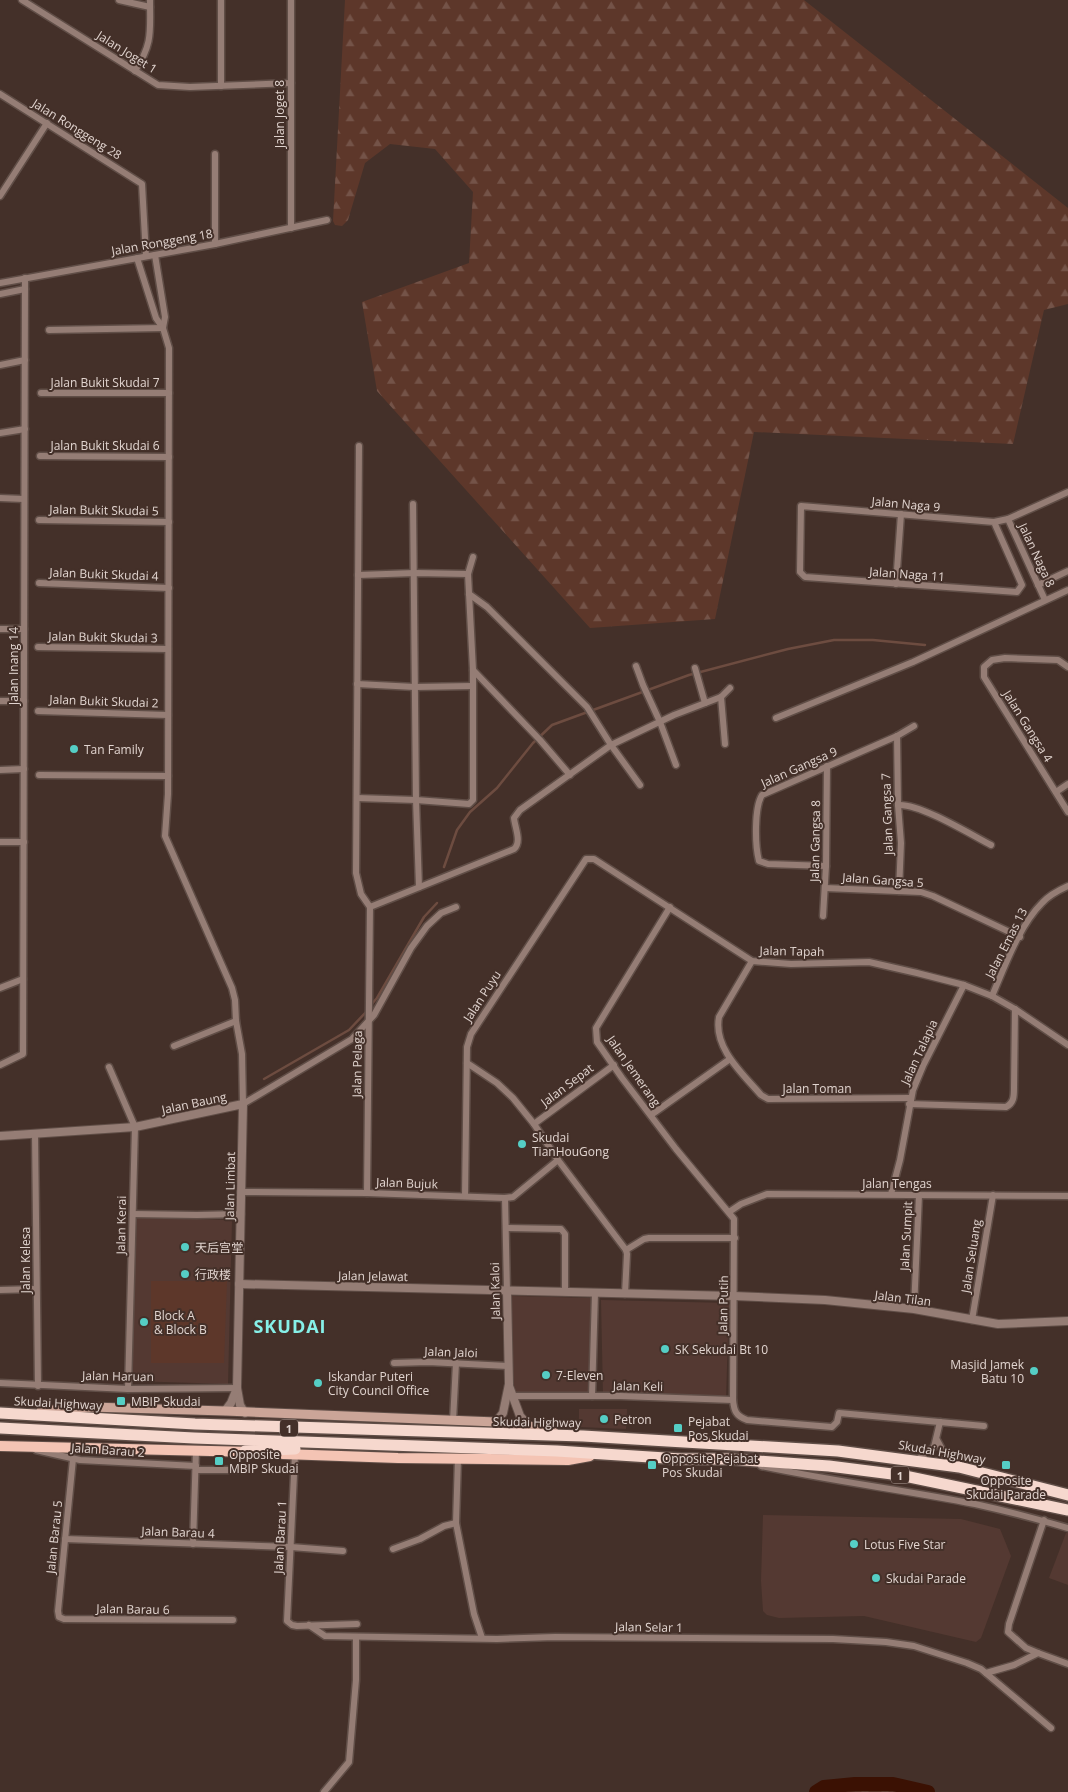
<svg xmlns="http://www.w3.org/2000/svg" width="1068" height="1792" font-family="'Open Sans','Noto Sans SC',sans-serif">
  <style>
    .built { fill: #543932 }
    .forest { fill: url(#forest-firs) }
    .garden { fill: #5d372a }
    .water { fill: url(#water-waves); stroke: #6d4c40 }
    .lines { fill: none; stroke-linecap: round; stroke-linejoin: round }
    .stream { stroke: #6d4c40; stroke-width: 2.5 }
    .river { stroke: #3b1103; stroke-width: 14 }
    .minor-casing { stroke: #604e47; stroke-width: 9 }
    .tertiary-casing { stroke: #604e47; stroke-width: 10 }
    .secondary-casing { stroke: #604e47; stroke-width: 11 }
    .primary-casing { stroke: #604e47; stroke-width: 12 }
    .trunk-casing { stroke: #604e47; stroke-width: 14 }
    .minor { stroke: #957d75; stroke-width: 6 }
    .tertiary { stroke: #957d75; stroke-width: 8 }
    .secondary { stroke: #cba598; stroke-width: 9 }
    .primary { stroke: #f4c4b4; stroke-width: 10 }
    .trunk { stroke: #f6d8ce; stroke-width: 11 }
    .poi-dot { fill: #55cec5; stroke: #443029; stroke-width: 2 }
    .labels { text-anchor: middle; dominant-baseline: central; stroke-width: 4; stroke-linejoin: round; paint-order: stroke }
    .shield { fill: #443029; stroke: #b2a39d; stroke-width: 1 }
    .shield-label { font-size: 11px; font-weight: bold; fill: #e1d4cf }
    .street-label { font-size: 12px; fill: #e1d4cf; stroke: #443029 }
    .poi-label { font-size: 12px; fill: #e1d4cf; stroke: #443029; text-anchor: start }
    .district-label { font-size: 18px; font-weight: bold; letter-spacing: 1px; fill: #86f0e8; stroke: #443029 }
  </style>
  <defs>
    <pattern id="forest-firs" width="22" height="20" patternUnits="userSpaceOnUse" patternTransform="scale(1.25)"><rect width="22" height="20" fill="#5d372a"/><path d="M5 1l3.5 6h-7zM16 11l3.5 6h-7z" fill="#745348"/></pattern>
    <pattern id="water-waves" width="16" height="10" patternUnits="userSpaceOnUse" patternTransform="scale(1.25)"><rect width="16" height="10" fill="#3b1103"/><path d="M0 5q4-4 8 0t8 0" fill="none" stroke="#573327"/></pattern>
  </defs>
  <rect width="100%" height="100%" fill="#443029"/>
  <g class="built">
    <polygon points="137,1218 232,1220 228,1384 131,1381"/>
    <polygon points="511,1296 592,1298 589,1394 516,1393 513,1382"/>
    <polygon points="601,1300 729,1303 726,1398 603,1395"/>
    <polygon points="579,1409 627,1409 626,1429 579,1427"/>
    <polygon points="763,1515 961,1519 1000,1529 1011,1556 981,1638 976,1642 864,1616 779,1618 767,1615 763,1611 761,1581"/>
    <polygon points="1066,1533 1068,1533 1068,1585 1049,1578"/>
  </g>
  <polygon class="forest" points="345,0 804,0 1068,208 1068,304 1044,310 1013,444 754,432 715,619 590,628 377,391 362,302 469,263 473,192 435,149 390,144 365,163 348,220 342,226 335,225 333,221"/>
  <polygon class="garden" points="151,1281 227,1281 224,1363 151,1363"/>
  <polygon class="water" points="855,1784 893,1784 928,1792 816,1792 824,1787"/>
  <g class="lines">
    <g class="stream">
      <polyline points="444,867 457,830 470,812 497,788 533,743 552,725 689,675 788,649 834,640 873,640 925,645"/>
      <polyline points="370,1006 377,998 424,917 437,903"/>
      <polyline points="264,1079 349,1030 367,1011"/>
    </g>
    <polyline class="river" points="816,1792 824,1787 855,1784 893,1784 928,1792"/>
    <defs>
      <g id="minor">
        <polyline points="22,0 158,85 190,87 291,83"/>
        <polyline points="119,0 150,7"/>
        <polyline points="221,0 221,86"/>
        <path d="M 135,71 C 153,43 150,32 150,0"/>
        <polyline points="0,94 142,184 146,256"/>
        <polyline points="0,196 47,123"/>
        <polyline points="291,228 291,0"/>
        <polyline points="215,244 215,154"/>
        <polyline points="155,255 165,317 163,328"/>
        <polyline points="137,258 156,318 163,328 169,348 168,794 165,836 232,988 235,1000 236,1021 242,1054 243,1104 352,1039 374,1015 411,948 427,926 441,913 456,907"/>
        <polyline points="0,283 215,244 327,220"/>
        <polyline points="0,294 25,289"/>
        <polyline points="49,330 163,328"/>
        <polyline points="0,365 25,360"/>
        <polyline points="41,393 169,393"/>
        <polyline points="0,433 25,429"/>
        <polyline points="359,446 356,873 361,894 370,907 367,1193"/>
        <polyline points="40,456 169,457"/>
        <polyline points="0,498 24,499"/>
        <polyline points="413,504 416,800 419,887"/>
        <polyline points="1008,519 1045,600"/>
        <polyline points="39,520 169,522"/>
        <polyline points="994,522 1022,585 1017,592 805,577 800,572 801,506 994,522 1008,519 1068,492"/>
        <polyline points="358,575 415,573 468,574"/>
        <polyline points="39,583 169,588"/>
        <polyline points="896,584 901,514"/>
        <polyline points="1038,585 1068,571"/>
        <polyline points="469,594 487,607 587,707 611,745 640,785"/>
        <polyline points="0,629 24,629"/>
        <polyline points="38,647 168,649"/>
        <polyline points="636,666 643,685 660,722 676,765"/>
        <polyline points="1068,667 1058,660 1005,658 992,660 984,667 984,677 1068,812"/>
        <polyline points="695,668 705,703"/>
        <polyline points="473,670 540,740 570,775"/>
        <polyline points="357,684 415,687 472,686"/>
        <polyline points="721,697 725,744"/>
        <polyline points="0,701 24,701"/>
        <polyline points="38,711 168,715"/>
        <polyline points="776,718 913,662 1068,590"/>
        <polyline points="897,736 898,805 901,843 899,891"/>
        <polyline points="0,770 24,769"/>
        <polyline points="39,775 168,776"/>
        <polyline points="1056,792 1068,784"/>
        <polyline points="357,798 416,800 469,804 473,800 473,670 468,574 473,557"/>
        <path d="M 898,805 C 919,803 970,834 991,845"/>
        <polyline points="0,842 24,842"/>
        <path d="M 826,866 L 768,864 L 759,861 C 755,846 754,808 762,795 L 897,736 L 914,726"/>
        <polyline points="825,888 921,892 933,896 1020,937"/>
        <path d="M 370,907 L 514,849 C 522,842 515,828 514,818 L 520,810 L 611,745 L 674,715 L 721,697 L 730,688"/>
        <path d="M 670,907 L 596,1028 L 597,1042 L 622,1078 L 676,1149 L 734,1219 L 733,1400 C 734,1411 736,1416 747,1420 L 832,1427 L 837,1422 L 839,1413 L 984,1426"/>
        <polyline points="823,916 826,866 827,766"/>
        <path d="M 752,961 L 719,1017 C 713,1048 743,1074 761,1095 L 768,1099 L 910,1098"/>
        <polyline points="0,988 23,979"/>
        <path d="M 992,996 C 1005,966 1019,926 1042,903 C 1049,895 1059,890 1068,886"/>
        <polyline points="174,1046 236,1021"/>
        <polyline points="467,1063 497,1083 513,1098 534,1124 558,1160 626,1250 627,1254 625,1294"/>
        <polyline points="0,1065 23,1054 25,278"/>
        <polyline points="109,1067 135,1127 128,1389"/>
        <path d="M 909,1104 L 1006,1107 C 1014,1103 1014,1096 1014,1088 L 1015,1009"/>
        <polyline points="651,1115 730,1059"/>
        <polyline points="534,1124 614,1065"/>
        <polyline points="35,1134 38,1386"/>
        <polyline points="242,1192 367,1193 505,1198 513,1197 558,1160"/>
        <polyline points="891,1194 900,1160 913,1090 923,1066 964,985"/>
        <polyline points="465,1196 467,1047 471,1034 586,859 594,859 752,961 791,964 869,962 917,973 964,985 992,996 1015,1009 1068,1045"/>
        <polyline points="505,1198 507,1291"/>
        <polyline points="729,1212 741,1204 767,1194 1068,1196"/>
        <polyline points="133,1214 197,1215 241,1214"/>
        <polyline points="506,1228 561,1229 565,1234 565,1292"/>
        <polyline points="626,1250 644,1239 649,1238 735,1238"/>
        <polyline points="0,1290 36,1289"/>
        <polyline points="914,1309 919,1195"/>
        <polyline points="972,1320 993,1195"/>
        <polyline points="394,1363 428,1362 508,1366"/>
        <polyline points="0,1383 128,1389 237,1388"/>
        <polyline points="513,1396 620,1396 733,1400"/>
        <polyline points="592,1396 595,1293"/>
        <polyline points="453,1421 456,1363"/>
        <polyline points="937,1440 945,1455 957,1466"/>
        <polyline points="36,1450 80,1460 196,1466"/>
        <polyline points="295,1454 287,1621 292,1625 297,1626 357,1624"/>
        <polyline points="458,1458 456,1523 474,1614 482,1638"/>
        <polyline points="73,1459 58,1611 59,1617 64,1619 233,1620"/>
        <polyline points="917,1460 934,1447 940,1422"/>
        <path d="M 761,1466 C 832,1481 904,1490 975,1504 C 1007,1511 1037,1519 1068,1528"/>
        <polyline points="196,1470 239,1470"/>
        <polyline points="65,1539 291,1547 343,1551"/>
        <polyline points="193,1544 196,1450"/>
        <polyline points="393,1549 420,1539 444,1526 456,1523"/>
        <polyline points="309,1625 325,1636 497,1639 555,1637 833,1639 886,1642 914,1646 967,1663 981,1669 1051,1728"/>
        <polyline points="1038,1653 1026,1648 1008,1632 1009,1624 1044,1520"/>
        <polyline points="986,1673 1014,1665 1038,1653 1068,1664"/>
        <polyline points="324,1792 349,1762 356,1680 356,1637"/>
      </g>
      <g id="tertiary">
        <polyline points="0,1136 135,1127 243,1104 237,1388 240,1405 245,1413"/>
        <polyline points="239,1284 734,1296 825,1300 914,1309 998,1324 1068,1321"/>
        <polyline points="509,1386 520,1416 529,1426"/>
        <polyline points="225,1411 231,1403 237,1388"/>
        <polyline points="496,1422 503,1413 509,1384 507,1291"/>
      </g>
      <polyline id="secondary" points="41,1411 90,1407 225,1411 496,1422 529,1426 554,1432"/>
      <g id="primary">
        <polyline points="0,1446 253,1452"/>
        <polyline points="283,1454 398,1458 568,1460 590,1456"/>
      </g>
      <g id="trunk">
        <polyline points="0,1413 195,1424 583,1436 838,1451 959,1467 1068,1495"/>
        <polyline points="0,1428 194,1438 557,1451 681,1459 730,1459 829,1466 900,1475 1068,1510"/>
        <polyline points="245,1451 295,1449"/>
      </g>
    </defs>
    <use href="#minor" class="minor-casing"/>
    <use href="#tertiary" class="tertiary-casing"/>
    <use href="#secondary" class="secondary-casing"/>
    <use href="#primary" class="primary-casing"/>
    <use href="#trunk" class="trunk-casing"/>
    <use href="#minor" class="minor"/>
    <use href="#tertiary" class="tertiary"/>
    <use href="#secondary" class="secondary"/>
    <use href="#primary" class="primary"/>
    <use href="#trunk" class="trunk"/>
  </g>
  <g class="poi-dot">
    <circle cx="74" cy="749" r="5"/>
    <circle cx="522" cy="1144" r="5"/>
    <circle cx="185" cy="1247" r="5"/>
    <circle cx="185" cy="1274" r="5"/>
    <circle cx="144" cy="1322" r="5"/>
    <circle cx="665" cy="1349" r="5"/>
    <circle cx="1034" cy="1371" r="5"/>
    <circle cx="546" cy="1375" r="5"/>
    <circle cx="318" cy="1383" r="5"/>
    <rect x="116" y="1396" width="10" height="10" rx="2.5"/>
    <circle cx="604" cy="1419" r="5"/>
    <rect x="673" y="1423" width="10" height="10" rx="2.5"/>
    <rect x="214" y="1456" width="10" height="10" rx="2.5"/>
    <rect x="647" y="1460" width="10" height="10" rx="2.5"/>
    <rect x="1001" y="1460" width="10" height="10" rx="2.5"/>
    <circle cx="854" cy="1544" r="5"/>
    <circle cx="876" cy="1578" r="5"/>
  </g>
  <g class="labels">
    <g class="shield">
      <rect x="280" y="1419.5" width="18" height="17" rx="4"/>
      <rect x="891" y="1466.5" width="18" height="17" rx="4"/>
    </g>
    <g class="shield-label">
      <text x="289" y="1428">1</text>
      <text x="900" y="1475">1</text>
    </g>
    <g class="street-label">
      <text transform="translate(127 52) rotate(32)">Jalan Joget 1</text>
      <text transform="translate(279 114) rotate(-90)">Jalan Joget 8</text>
      <text transform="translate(77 129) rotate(32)">Jalan Ronggeng 28</text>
      <text transform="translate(162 242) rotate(-10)">Jalan Ronggeng 18</text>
      <text x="105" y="382">Jalan Bukit Skudai 7</text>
      <text x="105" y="445">Jalan Bukit Skudai 6</text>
      <text transform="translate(906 504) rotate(5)">Jalan Naga 9</text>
      <text transform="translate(104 510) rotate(1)">Jalan Bukit Skudai 5</text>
      <text transform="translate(1037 555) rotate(65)">Jalan Naga 8</text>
      <text transform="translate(104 574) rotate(2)">Jalan Bukit Skudai 4</text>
      <text transform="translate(907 574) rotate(4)">Jalan Naga 11</text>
      <text transform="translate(103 637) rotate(1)">Jalan Bukit Skudai 3</text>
      <text transform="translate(13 666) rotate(-90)">Jalan Inang 14</text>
      <text transform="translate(104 701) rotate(2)">Jalan Bukit Skudai 2</text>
      <text transform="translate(1028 726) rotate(58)">Jalan Gangsa 4</text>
      <text transform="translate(799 767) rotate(-24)">Jalan Gangsa 9</text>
      <text transform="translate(887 814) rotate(-92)">Jalan Gangsa 7</text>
      <text transform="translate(815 841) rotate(-89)">Jalan Gangsa 8</text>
      <text transform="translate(883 880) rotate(4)">Jalan Gangsa 5</text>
      <text transform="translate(1006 943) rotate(-63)">Jalan Emas 13</text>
      <text transform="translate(792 951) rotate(1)">Jalan Tapah</text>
      <text transform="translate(482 996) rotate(-57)">Jalan Puyu</text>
      <text transform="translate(919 1052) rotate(-65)">Jalan Talapia</text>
      <text transform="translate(357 1064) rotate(-89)">Jalan Pelaga</text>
      <text transform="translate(634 1071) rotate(55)">Jalan Jemerang</text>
      <text transform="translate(567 1085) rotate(-37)">Jalan Sepat</text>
      <text x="817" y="1088">Jalan Toman</text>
      <text transform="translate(194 1103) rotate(-12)">Jalan Baung</text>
      <text transform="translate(407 1183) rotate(2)">Jalan Bujuk</text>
      <text x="897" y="1183">Jalan Tengas</text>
      <text transform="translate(230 1186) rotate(-89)">Jalan Limbat</text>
      <text transform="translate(121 1225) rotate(-89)">Jalan Kerai</text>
      <text transform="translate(906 1236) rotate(-87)">Jalan Sumpit</text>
      <text transform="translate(971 1256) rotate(-81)">Jalan Seluang</text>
      <text transform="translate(25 1260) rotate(-90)">Jalan Kelesa</text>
      <text transform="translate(373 1276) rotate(1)">Jalan Jelawat</text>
      <text transform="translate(495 1291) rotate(-91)">Jalan Kaloi</text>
      <text transform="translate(903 1298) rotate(7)">Jalan Tilan</text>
      <text transform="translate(723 1305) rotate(-89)">Jalan Putih</text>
      <text transform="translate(451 1352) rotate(2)">Jalan Jaloi</text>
      <text transform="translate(118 1376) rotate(1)">Jalan Haruan</text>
      <text transform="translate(638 1386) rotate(1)">Jalan Keli</text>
      <text transform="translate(58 1403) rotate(3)">Skudai Highway</text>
      <text transform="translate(537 1422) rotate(1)">Skudai Highway</text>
      <text transform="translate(108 1450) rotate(4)">Jalan Barau 2</text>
      <text transform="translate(942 1452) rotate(10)">Skudai Highway</text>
      <text transform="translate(178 1532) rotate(2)">Jalan Barau 4</text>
      <text transform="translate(54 1537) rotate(-84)">Jalan Barau 5</text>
      <text transform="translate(280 1537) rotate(-87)">Jalan Barau 1</text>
      <text transform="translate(133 1609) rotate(1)">Jalan Barau 6</text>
      <text transform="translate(649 1627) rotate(1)">Jalan Selar 1</text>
    </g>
    <g class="poi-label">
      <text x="84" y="749">Tan Family</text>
      <text x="532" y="1137">Skudai<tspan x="532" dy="14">TianHouGong</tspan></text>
      <text x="195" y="1247">天后宫堂</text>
      <text x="195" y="1274">行政楼</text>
      <text x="154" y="1315">Block A<tspan x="154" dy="14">&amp; Block B</tspan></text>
      <text x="675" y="1349">SK Sekudai Bt 10</text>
      <text x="1024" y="1364" text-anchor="end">Masjid Jamek<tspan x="1024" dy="14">Batu 10</tspan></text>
      <text x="556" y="1375">7-Eleven</text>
      <text x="328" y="1376">Iskandar Puteri<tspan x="328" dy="14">City Council Office</tspan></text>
      <text x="131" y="1401">MBIP Skudai</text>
      <text x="614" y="1419">Petron</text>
      <text x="688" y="1421">Pejabat<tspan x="688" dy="14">Pos Skudai</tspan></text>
      <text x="229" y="1454">Opposite<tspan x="229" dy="14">MBIP Skudai</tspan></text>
      <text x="662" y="1458">Opposite Pejabat<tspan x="662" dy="14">Pos Skudai</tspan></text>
      <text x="1006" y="1480" text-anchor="middle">Opposite<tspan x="1006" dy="14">Skudai Parade</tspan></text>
      <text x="864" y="1544">Lotus Five Star</text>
      <text x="886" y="1578">Skudai Parade</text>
    </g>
    <g class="district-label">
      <text x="290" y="1326">SKUDAI</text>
    </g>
  </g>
</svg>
